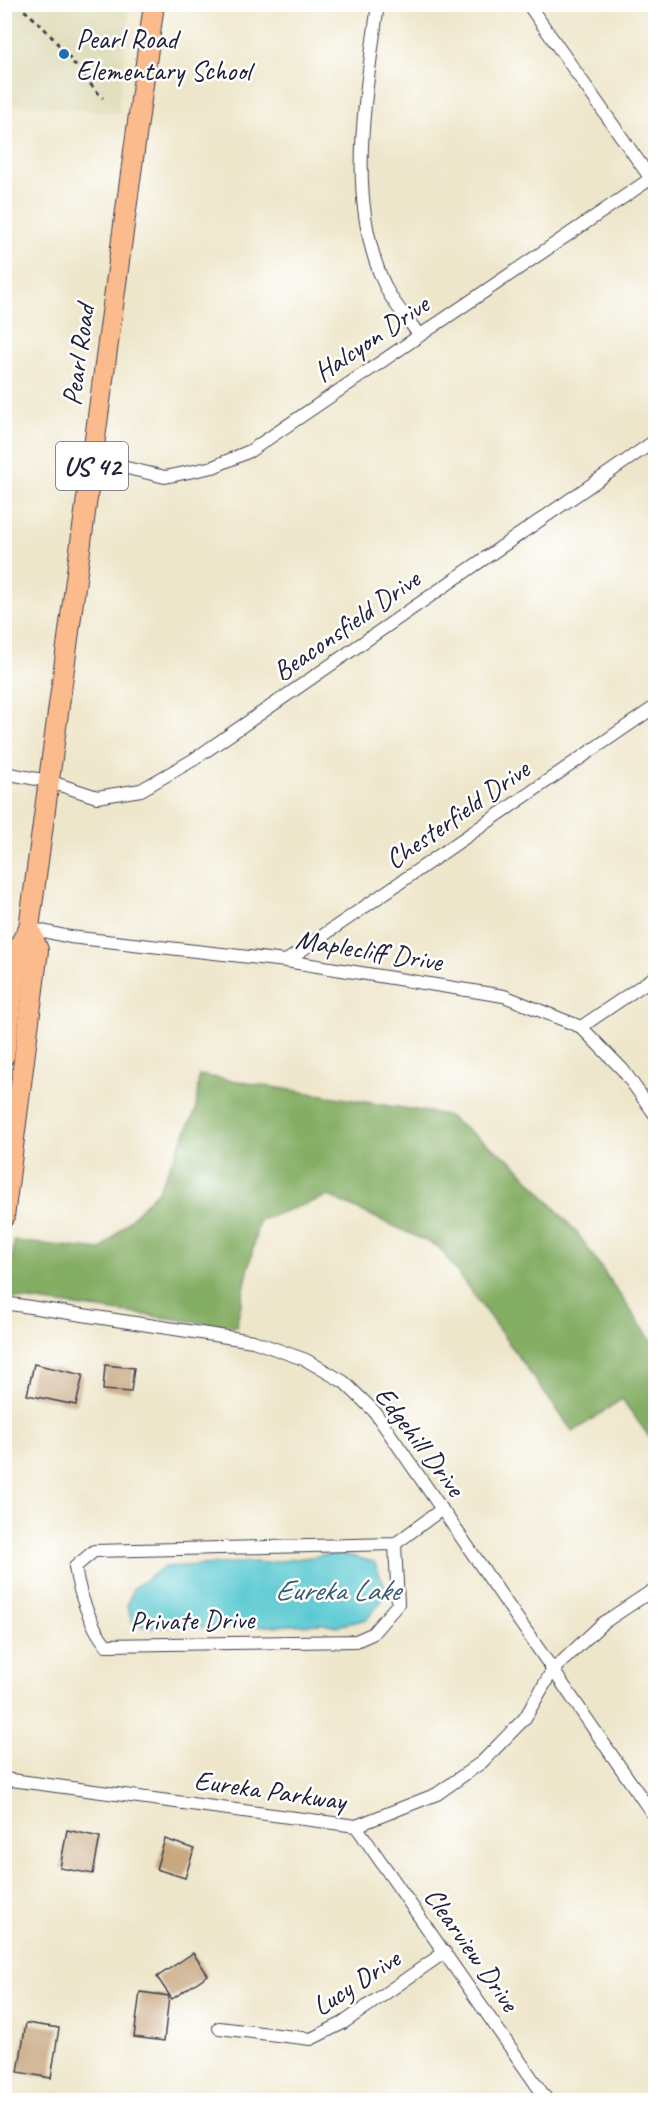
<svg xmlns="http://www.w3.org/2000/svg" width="660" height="2105" font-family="Caveat,sans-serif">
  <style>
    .built { fill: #e0ddbb }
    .forest { fill: #85ae65; stroke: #546850; stroke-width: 1.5 }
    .water { fill: #5dcad3; stroke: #407687; stroke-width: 1.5 }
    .building { fill: #c8a781 }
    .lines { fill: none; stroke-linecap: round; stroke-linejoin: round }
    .minor-casing { stroke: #413f50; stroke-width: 14 }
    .primary-casing { stroke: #413f50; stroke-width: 22 }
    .path { stroke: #413f50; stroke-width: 3; stroke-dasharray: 4.5 4.5; stroke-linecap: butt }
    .minor { stroke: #fff; stroke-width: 12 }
    .primary { stroke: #fbbb8c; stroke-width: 20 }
    .poi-dot { fill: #1f6fb2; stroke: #fff; stroke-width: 2 }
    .labels { text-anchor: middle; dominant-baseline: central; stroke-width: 5; stroke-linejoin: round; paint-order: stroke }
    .shield { fill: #fff; stroke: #646476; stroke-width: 1.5 }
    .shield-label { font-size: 27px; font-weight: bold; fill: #22223b }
    .poi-label { font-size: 28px; fill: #22223b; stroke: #fff; text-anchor: start }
    .street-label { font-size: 28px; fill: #22223b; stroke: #fff }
    .water-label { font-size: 30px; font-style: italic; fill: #375d70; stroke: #fff }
  </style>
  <rect width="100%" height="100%" fill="#fff"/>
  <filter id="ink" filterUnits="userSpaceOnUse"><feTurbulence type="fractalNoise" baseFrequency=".0167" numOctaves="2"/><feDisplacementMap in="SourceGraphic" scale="12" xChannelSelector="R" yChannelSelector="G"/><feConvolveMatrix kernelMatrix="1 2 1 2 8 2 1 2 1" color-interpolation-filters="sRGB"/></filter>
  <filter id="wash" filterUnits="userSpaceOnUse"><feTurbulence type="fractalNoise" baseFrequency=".008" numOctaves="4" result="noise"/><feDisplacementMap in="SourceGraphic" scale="24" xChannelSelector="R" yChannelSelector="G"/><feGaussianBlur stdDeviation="1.35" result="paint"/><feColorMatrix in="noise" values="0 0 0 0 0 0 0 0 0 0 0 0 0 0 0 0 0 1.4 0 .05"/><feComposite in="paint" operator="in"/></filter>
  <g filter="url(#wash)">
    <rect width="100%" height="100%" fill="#eee6ca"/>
    <polygon class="built" points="4,5 130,5 118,114 5,103"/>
    <polygon class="forest" points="199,1075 446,1115 513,1162 578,1234 655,1346 655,1445 622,1399 573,1432 439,1247 329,1196 259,1220 236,1327 8,1297 14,1241 101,1250 159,1189 196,1110"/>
    <path class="water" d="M 339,1553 L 374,1562 L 384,1584 L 382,1600 L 367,1619 L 337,1626 L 324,1624 L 206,1628 C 181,1622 157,1632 133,1624 L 127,1607 L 133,1588 L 165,1567 L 256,1562 L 267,1563 Z"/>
    <g id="blocks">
      <g class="building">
        <polygon points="34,1364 83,1375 76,1405 27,1395"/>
        <polygon points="105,1365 134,1368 131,1392 103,1390"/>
        <polygon points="67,1830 100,1837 93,1874 60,1868"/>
        <polygon points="165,1839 194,1849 185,1878 156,1869"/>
        <polygon points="193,1953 208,1975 172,1999 157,1977"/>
        <polygon points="140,1992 169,1996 164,2041 134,2037"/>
        <polygon points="26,2023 59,2028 51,2078 18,2072"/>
      </g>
    </g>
  </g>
  <g filter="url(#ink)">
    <use href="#blocks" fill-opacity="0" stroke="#413f50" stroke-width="1.5"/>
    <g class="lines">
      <defs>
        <g id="minor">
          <path d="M 378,4 C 366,97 344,202 387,290 C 395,306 409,320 419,335"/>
          <polyline points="528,4 656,186"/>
          <polyline points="93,460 165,477 213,467 250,451 656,175"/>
          <polyline points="4,773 48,781 97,797 141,790 193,760 656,440"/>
          <polyline points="29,928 70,937 286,961 504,996 581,1027 623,1070 656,1116"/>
          <polyline points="286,961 656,706"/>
          <polyline points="581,1027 656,976"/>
          <polyline points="4,1303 253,1341 306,1360 344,1382 374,1411 656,1819"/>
          <path d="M 395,1544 L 398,1604 L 372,1634 L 356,1641 L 106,1645 C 90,1625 79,1593 75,1567 L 94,1551 L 395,1544 L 442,1509"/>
          <polyline points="4,1779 356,1826 437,1794 482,1762 525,1718 552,1671 603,1623 656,1588"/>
          <polyline points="356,1826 547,2100"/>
          <polyline points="219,2028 311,2039 343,2023 445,1952"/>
        </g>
        <g id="primary">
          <path d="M 4,1056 L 19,946 L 29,928 C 69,620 113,312 154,4"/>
          <polyline points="4,1217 38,950 29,928"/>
        </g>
      </defs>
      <use href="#minor" class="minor-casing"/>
      <use href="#primary" class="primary-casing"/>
      <g class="path">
        <polyline points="11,4 21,4"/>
        <path d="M 17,5 C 53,30 73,67 103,98"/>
      </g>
      <use href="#minor" class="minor"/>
      <use href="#primary" class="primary"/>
    </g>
  </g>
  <circle class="poi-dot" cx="64" cy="54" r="6"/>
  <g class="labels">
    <rect class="shield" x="56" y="442" width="72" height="48" rx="4.5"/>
    <g class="shield-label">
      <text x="92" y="466">US 42</text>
    </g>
    <g class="poi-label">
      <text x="76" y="38">Pearl Road<tspan x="76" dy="32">Elementary School</tspan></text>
    </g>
    <g class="street-label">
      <text transform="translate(371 338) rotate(-34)">Halcyon Drive</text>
      <text transform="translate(78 355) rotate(-82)">Pearl Road</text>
      <text transform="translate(346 625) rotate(-35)">Beaconsfield Drive</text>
      <text transform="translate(457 814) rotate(-35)">Chesterfield Drive</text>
      <text transform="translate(369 950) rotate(9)">Maplecliff Drive</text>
      <text transform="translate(420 1441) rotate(53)">Edgehill Drive</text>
      <text transform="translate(192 1620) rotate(-1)">Private Drive</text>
      <text transform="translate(270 1790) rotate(8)">Eureka Parkway</text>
      <text transform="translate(472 1949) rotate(55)">Clearview Drive</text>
      <text transform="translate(356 1982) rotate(-33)">Lucy Drive</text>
    </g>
    <g class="water-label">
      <text x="337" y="1590">Eureka Lake</text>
    </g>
  </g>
  <rect width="660" height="2105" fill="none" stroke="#fff" stroke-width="24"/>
</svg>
